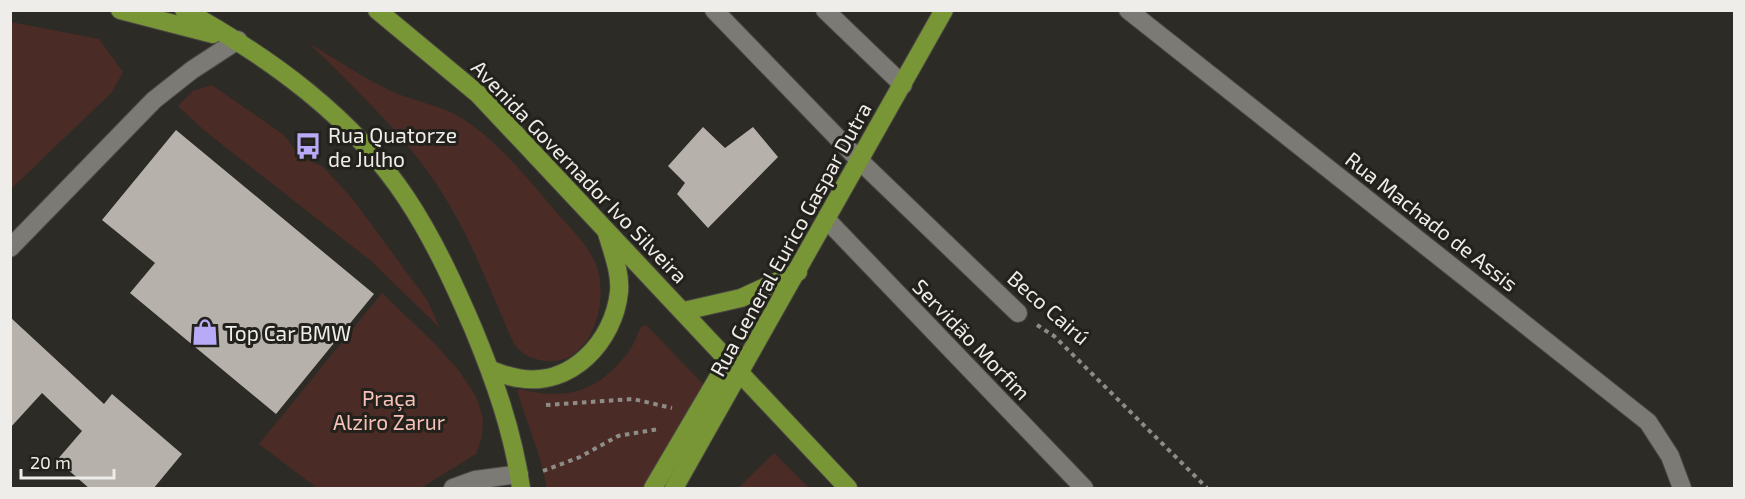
<svg xmlns="http://www.w3.org/2000/svg" width="1745" height="499" font-family="'Exo 2',sans-serif">
  <style>
    .green { fill: #4b2b26 }
    .building { fill: #b7b1ac }
    .lines { fill: none; stroke-linecap: round; stroke-linejoin: round }
    .service-casing { stroke: #494743; stroke-width: 20 }
    .minor-casing { stroke: #494743; stroke-width: 20 }
    .tertiary-casing { stroke: #494743; stroke-width: 20 }
    .primary-casing { stroke: #494743; stroke-width: 20 }
    .path { stroke: #8d8c87; stroke-width: 4; stroke-dasharray: 4.5 4.5; stroke-linecap: butt }
    .service { stroke: #7c7a74; stroke-width: 18 }
    .minor { stroke: #7c7a74; stroke-width: 18 }
    .tertiary { stroke: #7c7a74; stroke-width: 18 }
    .primary { stroke: #799636; stroke-width: 18 }
    .labels { text-anchor: middle; dominant-baseline: central; stroke-width: 6; stroke-linejoin: round; paint-order: stroke }
    .poi-label { font-size: 21px; fill: #eeede9; stroke: #22211c; text-anchor: start }
    .street-label { font-size: 21px; fill: #eeede9; stroke: #22211c }
    .park-label { font-size: 21px; fill: #f8c1b7; stroke: #22211c }
  </style>
  <rect width="100%" height="100%" fill="#2c2b25"/>
  <g class="green">
    <polygon points="11,22 99,39 123,72 112,92 11,189"/>
    <path d="M 309,43 C 336,59 363,78 391,91 C 415,102 442,105 463,119 C 497,141 524,174 550,205 C 565,223 585,240 595,262 C 611,297 593,367 545,361 C 531,359 523,355 514,344 C 493,298 476,250 450,206 C 415,144 359,93 309,43 Z"/>
    <polygon points="212,85 284,135 300,157 322,166 352,198 427,300 440,328 371,261 206,132 178,106 193,91"/>
    <polygon points="382,293 437,346 459,371 476,396 483,418 482,437 476,454 421,488 317,488 259,444"/>
    <path d="M 646,325 L 703,384 L 705,391 L 647,488 L 547,488 L 540,459 L 517,391 L 520,389 C 568,402 602,390 631,348 C 635,342 637,334 641,327 Z"/>
    <polygon points="774,453 809,488 738,488"/>
  </g>
  <g class="building">
    <polygon points="703,127 725,148 753,127 778,157 708,228 677,194 685,183 668,166"/>
    <polygon points="176,130 374,294 276,414 130,293 155,263 102,220"/>
    <polygon points="10,317 104,404 112,394 182,454 153,489 90,489 57,460 82,431 42,393 10,428"/>
  </g>
  <g class="lines">
    <defs>
      <g id="service">
        <polyline points="714,10 860,161 1018,313"/>
        <polyline points="825,10 903,85"/>
        <polyline points="827,220 1084,488"/>
        <polyline points="453,488 475,480 519,474"/>
      </g>
      <polyline id="minor" points="10,248 154,100 192,70 238,40"/>
      <polyline id="tertiary" points="1128,10 1648,422 1670,456 1682,488"/>
      <g id="primary">
        <polyline points="120,10 213,34"/>
        <path d="M 184,10 C 269,57 353,117 407,199 C 434,240 454,284 473,328 C 495,381 513,432 521,488"/>
        <polyline points="377,10 478,94 848,488"/>
        <polyline points="684,311 741,298 798,272"/>
        <path d="M 491,370 C 500,373 509,377 518,378 C 571,388 614,341 619,292 C 621,273 612,251 607,233"/>
        <polyline points="653,488 729,359"/>
        <polyline points="674,488 944,10"/>
      </g>
    </defs>
    <use href="#service" class="service-casing"/>
    <use href="#minor" class="minor-casing"/>
    <use href="#tertiary" class="tertiary-casing"/>
    <use href="#primary" class="primary-casing"/>
    <g class="path">
      <polyline points="1037,325 1054,336 1207,488"/>
      <polyline points="546,405 633,399 672,408"/>
      <polyline points="543,471 580,457 618,436 659,429"/>
    </g>
    <use href="#service" class="service"/>
    <use href="#minor" class="minor"/>
    <use href="#tertiary" class="tertiary"/>
    <use href="#primary" class="primary"/>
  </g>
  <defs>
    <symbol id="bus-bare" viewBox="-9 -9 18 18"><path d="M-5-6H5V4H4V6H2V4H-2V6H-4V4H-5ZM-3.5-4V0h7V-4ZM-3.5 1.2v1.5H-2V1.2ZM2 1.2v1.5H3.5V1.2Z" fill="#b9aaf7" stroke="#22211c" stroke-width="2.5" paint-order="stroke"/></symbol>
    <symbol id="shop-bare" viewBox="-9 -9 18 18"><path d="M-5-2.5h2.3a2.7 3.5 0 0 1 5.4 0H5L5.5 6h-11ZM-1.5-2.5h3a1.5 2.3 0 0 0-3 0Z" fill="#b9aaf7" stroke="#22211c" stroke-width="2.5" paint-order="stroke"/></symbol>
  </defs>
  <g fill-rule="evenodd">
    <use href="#bus-bare" x="289" y="127" width="38" height="38"/>
    <use href="#shop-bare" x="186" y="313" width="38" height="38"/>
  </g>
  <g class="labels">
    <g class="poi-label">
      <text x="328" y="134">Rua Quatorze<tspan x="328" dy="24">de Julho</tspan></text>
      <text x="225" y="332">Top Car BMW</text>
    </g>
    <g class="street-label">
      <text transform="translate(580 171) rotate(46)">Avenida Governador Ivo Silveira</text>
      <text transform="translate(1432 221) rotate(38)">Rua Machado de Assis</text>
      <text transform="translate(790 239) rotate(-61)">Rua General Eurico Gaspar Dutra</text>
      <text transform="translate(1049 307) rotate(41)">Beco Cairú</text>
      <text transform="translate(972 339) rotate(46)">Servidão Morfim</text>
    </g>
    <g class="park-label">
      <text x="389" y="397">Praça<tspan x="389" dy="24">Alziro Zarur</tspan></text>
    </g>
  </g>
  <rect width="1745" height="499" fill="none" stroke="#eeede9" stroke-width="24"/>
  <path d="M21 469v9h93v-9" fill="none" stroke="#eeede9" stroke-width="3"/>
  <text x="30" y="469" font-size="18" fill="#eeede9" stroke="#22211c" stroke-width="4.5" paint-order="stroke">20 m</text>
</svg>
